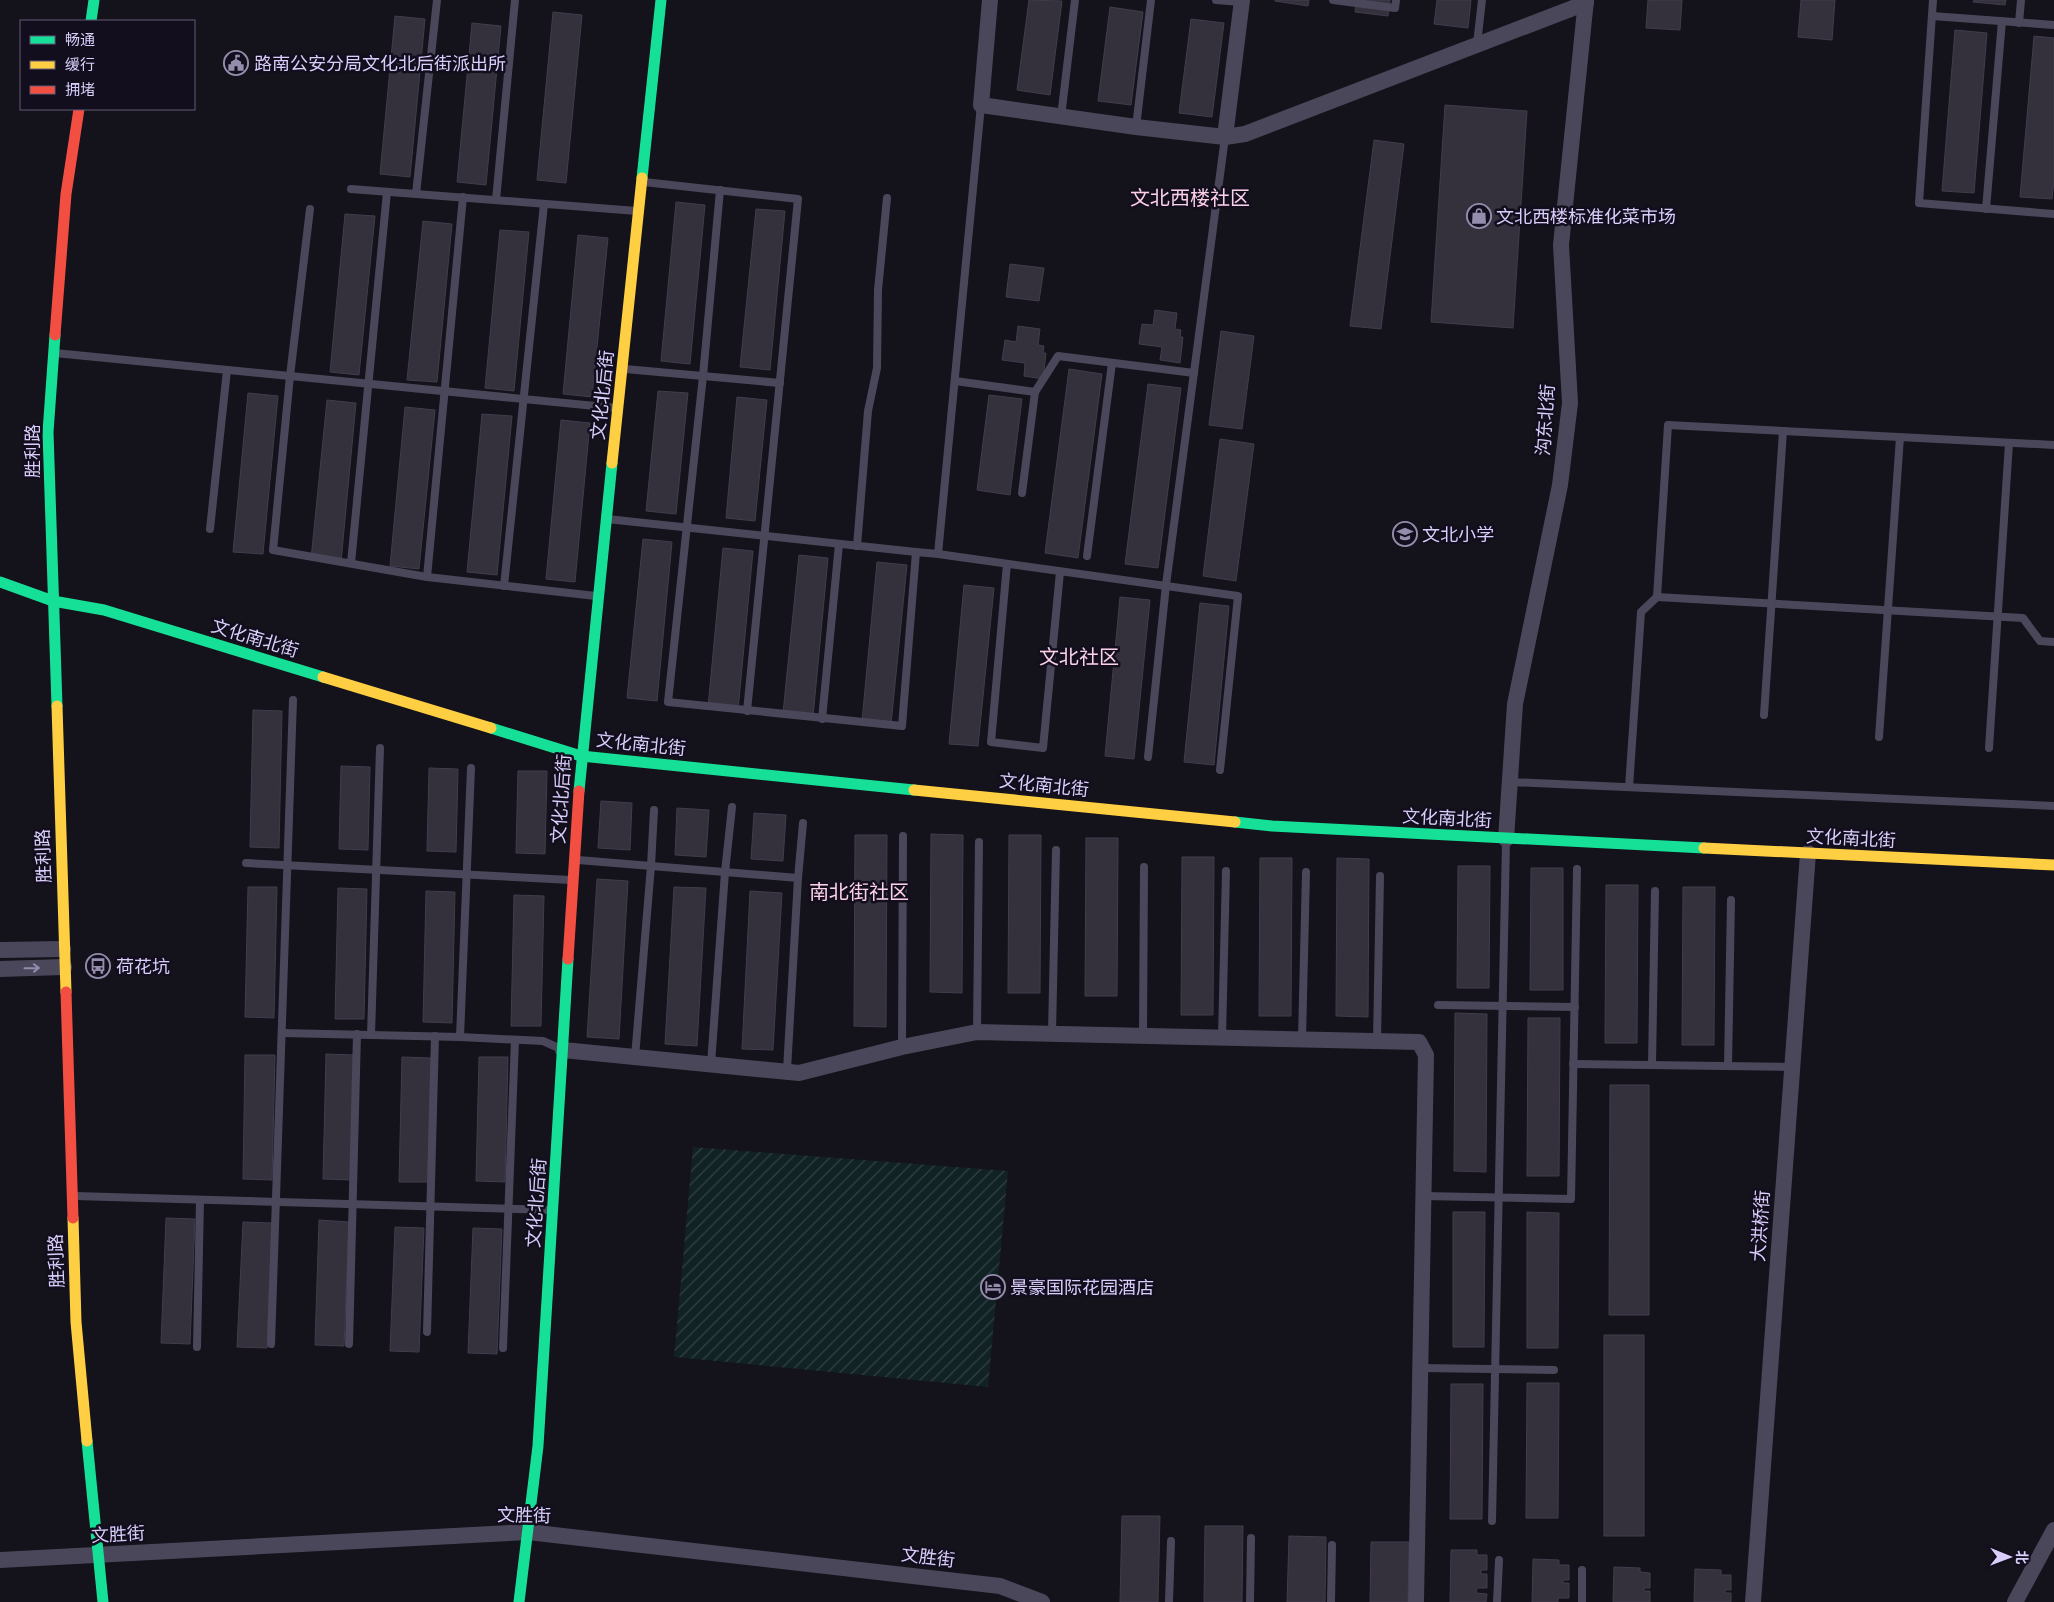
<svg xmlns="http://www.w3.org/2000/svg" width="2054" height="1602" font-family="'IBM Plex Sans','Noto Sans SC',sans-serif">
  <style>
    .garden { fill: url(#garden-furrows) }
    .building { fill: #34303c; stroke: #423c4d }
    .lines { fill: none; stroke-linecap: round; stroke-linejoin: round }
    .lane { stroke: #4a475b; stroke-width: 8 }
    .street { stroke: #4a475b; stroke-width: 16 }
    .fast { stroke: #16e098; stroke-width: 11 }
    .slow { stroke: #ffcf43; stroke-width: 11 }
    .jam { stroke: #f24e42; stroke-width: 11 }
    .oneway { stroke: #928bab }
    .labels { text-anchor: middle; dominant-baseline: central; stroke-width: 5; stroke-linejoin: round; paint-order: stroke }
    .poi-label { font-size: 18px; fill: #dacffb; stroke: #130e1e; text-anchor: start }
    .street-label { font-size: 18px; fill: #dacffb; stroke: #130e1e }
    .quarter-label { font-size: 20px; fill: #fbd1e6; stroke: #130e1e }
  </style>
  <defs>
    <pattern id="garden-furrows" width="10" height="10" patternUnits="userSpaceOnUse" patternTransform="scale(1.25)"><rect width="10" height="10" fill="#112225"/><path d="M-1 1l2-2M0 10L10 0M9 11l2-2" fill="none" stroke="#334146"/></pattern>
  </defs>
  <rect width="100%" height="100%" fill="#14121a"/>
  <polygon class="garden" points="693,1147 1008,1171 988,1387 674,1357"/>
  <g class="building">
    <polygon points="1029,0 1062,1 1050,95 1017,90"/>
    <polygon points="1275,0 1309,0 1308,6 1275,1"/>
    <polygon points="1356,0 1390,0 1388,16 1355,12"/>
    <polygon points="1437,0 1471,0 1468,28 1434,24"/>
    <polygon points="1648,0 1682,0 1680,30 1646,28"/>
    <polygon points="1801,0 1835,0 1832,40 1798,37"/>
    <polygon points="1974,0 2006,0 2005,5 1973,2"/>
    <polygon points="1110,7 1143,12 1131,105 1098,101"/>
    <polygon points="553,12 582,15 566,183 537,180"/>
    <polygon points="395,16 425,19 410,177 380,174"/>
    <polygon points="1191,19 1224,23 1212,117 1179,113"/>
    <polygon points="472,23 501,26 486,185 457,182"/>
    <polygon points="1955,30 1987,33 1974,193 1942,191"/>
    <polygon points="2034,36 2054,38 2054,180 2052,199 2020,197"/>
    <polygon points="1445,105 1527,111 1513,328 1431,322"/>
    <polygon points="1374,140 1404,144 1381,329 1350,326"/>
    <polygon points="676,202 705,205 690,364 661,361"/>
    <polygon points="756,209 785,211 770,370 740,367"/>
    <polygon points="345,214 375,216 359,375 330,372"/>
    <polygon points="423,221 452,224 437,382 407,380"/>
    <polygon points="500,230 529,232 514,391 485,388"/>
    <polygon points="578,235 608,238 592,397 563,394"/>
    <polygon points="1010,264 1044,268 1039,301 1006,297"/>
    <polygon points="1155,310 1177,313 1175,329 1181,330 1180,337 1183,337 1180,363 1160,360 1162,347 1139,344 1142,324 1153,325"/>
    <polygon points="1018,326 1040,329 1038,345 1044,346 1043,353 1046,353 1043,379 1024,376 1025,363 1002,360 1005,340 1016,342"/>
    <polygon points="1221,331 1254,336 1242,429 1209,425"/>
    <polygon points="1069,369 1102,374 1078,558 1045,553"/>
    <polygon points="1148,384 1181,388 1158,568 1125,564"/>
    <polygon points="658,391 688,393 676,514 646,511"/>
    <polygon points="248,393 278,396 263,554 233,552"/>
    <polygon points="989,395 1022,399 1010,495 977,490"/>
    <polygon points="737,397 767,400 755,521 726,518"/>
    <polygon points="327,400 356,403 341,562 311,559"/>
    <polygon points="405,407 435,410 419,569 390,566"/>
    <polygon points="482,414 512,416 497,575 467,572"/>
    <polygon points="561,420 590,423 575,582 546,579"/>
    <polygon points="1220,439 1254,444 1236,581 1203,576"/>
    <polygon points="643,539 672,542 657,701 627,698"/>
    <polygon points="723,548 753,551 738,710 708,707"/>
    <polygon points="799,555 828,558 813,717 783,713"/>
    <polygon points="877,562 907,565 891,724 862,721"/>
    <polygon points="964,585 994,588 978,746 949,744"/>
    <polygon points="1120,597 1150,600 1134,759 1105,756"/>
    <polygon points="1200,603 1229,606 1214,765 1184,762"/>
    <polygon points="253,710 282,711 279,848 250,847"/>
    <polygon points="341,766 370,767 368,850 339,849"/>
    <polygon points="429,768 458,769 456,852 427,851"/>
    <polygon points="518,771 547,771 545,854 516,853"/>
    <polygon points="601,801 632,803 630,850 598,848"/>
    <polygon points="677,808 709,810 706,857 675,855"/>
    <polygon points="754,813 786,815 783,861 751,859"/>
    <polygon points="931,834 963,835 962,993 930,992"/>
    <polygon points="855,835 887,835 886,1027 854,1026"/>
    <polygon points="1009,835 1041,835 1040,993 1008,993"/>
    <polygon points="1086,838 1118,838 1117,996 1085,996"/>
    <polygon points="1182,857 1214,857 1213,1015 1181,1015"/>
    <polygon points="1260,858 1292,858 1291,1016 1259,1016"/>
    <polygon points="1337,858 1369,859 1368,1017 1336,1016"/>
    <polygon points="1458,866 1490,866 1489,988 1457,988"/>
    <polygon points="1531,868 1563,868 1563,990 1530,990"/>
    <polygon points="597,879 628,881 619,1039 587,1037"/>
    <polygon points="1606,885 1638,885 1637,1043 1605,1043"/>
    <polygon points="248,887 277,887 274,1018 245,1017"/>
    <polygon points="674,887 706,888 697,1046 665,1044"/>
    <polygon points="1683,887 1715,887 1714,1045 1682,1045"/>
    <polygon points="338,888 367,889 364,1019 335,1019"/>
    <polygon points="426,891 455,892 452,1023 423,1022"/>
    <polygon points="750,891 782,893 773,1050 742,1049"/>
    <polygon points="514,895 544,896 541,1026 511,1026"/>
    <polygon points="1455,1013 1487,1014 1486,1172 1454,1171"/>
    <polygon points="1528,1018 1560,1018 1559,1176 1527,1176"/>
    <polygon points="326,1054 355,1055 352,1180 323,1179"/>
    <polygon points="245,1055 275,1055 272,1180 243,1179"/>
    <polygon points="402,1057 431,1058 428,1182 399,1182"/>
    <polygon points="479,1057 508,1057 505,1182 476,1181"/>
    <polygon points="1610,1085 1649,1085 1649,1315 1609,1315"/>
    <polygon points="1453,1212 1485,1212 1484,1347 1453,1347"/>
    <polygon points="1527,1212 1559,1213 1558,1348 1527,1348"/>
    <polygon points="166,1218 195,1219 190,1344 161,1343"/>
    <polygon points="319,1220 349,1222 344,1346 315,1345"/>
    <polygon points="243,1222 272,1223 267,1348 237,1347"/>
    <polygon points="395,1227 424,1228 419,1352 390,1351"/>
    <polygon points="473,1228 502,1229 497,1354 468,1353"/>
    <rect x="1604" y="1335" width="40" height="201"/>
    <polygon points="1527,1383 1559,1383 1558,1518 1526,1518"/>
    <polygon points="1451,1384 1483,1384 1482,1519 1450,1519"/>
    <polygon points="1122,1516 1160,1516 1158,1602 1120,1602"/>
    <polygon points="1205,1526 1243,1526 1242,1602 1204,1602"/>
    <polygon points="1289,1536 1326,1537 1325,1602 1287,1602"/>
    <polygon points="1371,1542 1409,1542 1408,1602 1370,1602"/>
    <polygon points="1451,1550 1477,1550 1477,1555 1487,1555 1487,1570 1481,1570 1481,1574 1487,1574 1487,1588 1477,1588 1476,1593 1487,1594 1486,1602 1450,1602"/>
    <polygon points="1533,1559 1559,1560 1559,1565 1569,1565 1569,1580 1563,1580 1563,1583 1569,1583 1569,1598 1558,1598 1558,1602 1532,1602"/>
    <polygon points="1614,1567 1640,1568 1640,1572 1650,1573 1650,1588 1644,1588 1644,1591 1650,1591 1650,1602 1613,1602"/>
    <polygon points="1695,1569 1721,1570 1721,1575 1731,1575 1731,1590 1725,1590 1725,1593 1731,1593 1731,1602 1694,1602"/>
  </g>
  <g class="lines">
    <g class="lane">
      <polyline points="1216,0 1241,2"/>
      <polyline points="1333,0 1395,8 1396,0"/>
      <polyline points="1933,0 1919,203 2054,214"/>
      <polyline points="1932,16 2054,25"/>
      <polyline points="2019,23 2021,0"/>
      <polyline points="1477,44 1482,0"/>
      <polyline points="1061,117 1075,0"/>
      <polyline points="1136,127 1151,0"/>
      <polyline points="644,182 798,199 747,711"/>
      <polyline points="351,189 637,211"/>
      <polyline points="720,190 703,376 668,702 902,726 916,552 938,554 1238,596 1220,770"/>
      <polyline points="416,194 437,0"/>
      <polyline points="496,200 515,0"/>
      <polyline points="310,209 290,376 273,550 427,577 596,596"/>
      <polyline points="1986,209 2002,21"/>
      <polyline points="55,353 616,408"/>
      <polyline points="625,369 780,383"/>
      <polyline points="955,381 1035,392 1022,493"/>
      <polyline points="1035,392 1058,356 1194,373"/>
      <polyline points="607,519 916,552"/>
      <polyline points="210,529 227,370"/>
      <polyline points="857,546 868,411 877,368 878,290 887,198"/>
      <polyline points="938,554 981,105"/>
      <polyline points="1087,556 1112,363"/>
      <polyline points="351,563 387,192"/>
      <polyline points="1007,564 991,742 1043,748 1060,572"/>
      <polyline points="427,577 463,197"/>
      <polyline points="504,586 544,204"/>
      <polyline points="1657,597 2023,618 2040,641 2054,642"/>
      <polyline points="1764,715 1783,431"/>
      <polyline points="822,719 839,544"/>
      <polyline points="1879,737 1900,437"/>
      <polyline points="1989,748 2009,443"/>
      <polyline points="1148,757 1166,585 1225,137"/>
      <polyline points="1510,782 2054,806"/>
      <polyline points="1629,787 1641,612 1657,597 1668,425 2054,445"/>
      <polyline points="578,860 798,878 787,1070"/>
      <polyline points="246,863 571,880"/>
      <polyline points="798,878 803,823"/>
      <polyline points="1438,1005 1575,1007"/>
      <polyline points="977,1032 979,842"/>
      <polyline points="282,1033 460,1037 543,1041 561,1049"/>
      <polyline points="1052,1033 1056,850"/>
      <polyline points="371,1035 380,748"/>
      <polyline points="1143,1036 1144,867"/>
      <polyline points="460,1037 471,768"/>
      <polyline points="1222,1037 1226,871"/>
      <polyline points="1302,1039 1306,872"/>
      <polyline points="1377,1041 1380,876"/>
      <polyline points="902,1047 903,836"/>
      <polyline points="635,1057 651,866 654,810"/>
      <polyline points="711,1064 725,872 732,807"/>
      <polyline points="1573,1064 1791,1067"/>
      <polyline points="1652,1065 1655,891"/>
      <polyline points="1728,1066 1731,900"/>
      <polyline points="75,1196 551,1210"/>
      <polyline points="1423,1196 1571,1199 1577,869"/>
      <polyline points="427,1332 435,1036"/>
      <polyline points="271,1344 293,700"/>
      <polyline points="349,1344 357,1034"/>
      <polyline points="197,1347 200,1200"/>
      <polyline points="503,1348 515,1040"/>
      <polyline points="1420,1368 1554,1370"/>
      <polyline points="1492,1521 1506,841"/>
      <polyline points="1169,1602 1171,1541"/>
      <polyline points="1250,1602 1251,1538"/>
      <polyline points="1331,1602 1332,1545"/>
      <polyline points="1497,1602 1499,1560"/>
      <polyline points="1582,1602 1582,1570"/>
    </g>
    <g class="street">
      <polyline points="990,0 981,105 1136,127 1225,137 1245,134 1586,3"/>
      <polyline points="1225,137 1242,0"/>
      <polyline points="1506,839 1515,704 1560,485 1570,403 1561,245 1586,0"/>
      <polyline points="0,950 63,949"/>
      <polyline points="0,969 64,967"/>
      <polyline points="563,1050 799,1073 902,1047 977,1032 1419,1042 1426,1055 1416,1602"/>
      <polyline points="0,1560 528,1532 1000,1586 1042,1602"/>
      <polyline points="1753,1602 1808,853"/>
      <polyline points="2015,1602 2054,1530"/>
    </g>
    <g class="fast">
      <polyline points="91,21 94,0"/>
      <polyline points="642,178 661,0"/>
      <polyline points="55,335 48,432 57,706"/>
      <polyline points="0,582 53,601 104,610 323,677"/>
      <polyline points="491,728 581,756 914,790"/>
      <polyline points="579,791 612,463"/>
      <polyline points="1235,822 1272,826 1704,848"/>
      <polyline points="87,1441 103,1602"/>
      <polyline points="519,1602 538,1446 568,959"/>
    </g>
    <g class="slow">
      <polyline points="612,463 642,178"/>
      <polyline points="323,677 491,728"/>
      <polyline points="57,706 66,992"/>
      <polyline points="914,790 1235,822"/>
      <polyline points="1704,848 2054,865"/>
      <polyline points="73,1218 76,1322 87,1441"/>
    </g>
    <g class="jam">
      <polyline points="55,335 66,194 79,109"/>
      <polyline points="568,959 579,791"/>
      <polyline points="66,992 73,1218"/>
    </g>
  </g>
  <defs><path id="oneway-shaft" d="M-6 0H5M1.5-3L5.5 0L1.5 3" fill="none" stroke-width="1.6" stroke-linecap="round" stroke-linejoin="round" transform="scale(1.25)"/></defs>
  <use class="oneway" href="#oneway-shaft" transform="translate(32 968) rotate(-1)"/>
  <defs>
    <symbol id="civic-ring" viewBox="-11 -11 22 22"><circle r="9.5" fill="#130e1e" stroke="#958dac" stroke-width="1.5"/><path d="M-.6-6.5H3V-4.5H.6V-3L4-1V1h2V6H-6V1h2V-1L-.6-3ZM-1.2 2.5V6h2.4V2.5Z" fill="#958dac"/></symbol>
    <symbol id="shop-ring" viewBox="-11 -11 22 22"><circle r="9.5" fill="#130e1e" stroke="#958dac" stroke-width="1.5"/><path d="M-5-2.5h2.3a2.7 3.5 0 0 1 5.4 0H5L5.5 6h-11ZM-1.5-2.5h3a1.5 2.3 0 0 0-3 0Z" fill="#958dac"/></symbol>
    <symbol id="school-ring" viewBox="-11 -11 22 22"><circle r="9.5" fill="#130e1e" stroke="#958dac" stroke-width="1.5"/><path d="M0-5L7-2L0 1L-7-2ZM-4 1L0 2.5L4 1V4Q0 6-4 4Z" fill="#958dac"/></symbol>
    <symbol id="bus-ring" viewBox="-11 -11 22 22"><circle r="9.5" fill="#130e1e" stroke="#958dac" stroke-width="1.5"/><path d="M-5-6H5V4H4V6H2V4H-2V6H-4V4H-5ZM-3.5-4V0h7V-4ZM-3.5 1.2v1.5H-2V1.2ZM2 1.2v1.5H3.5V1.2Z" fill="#958dac"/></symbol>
    <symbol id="hotel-ring" viewBox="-11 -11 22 22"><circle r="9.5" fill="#130e1e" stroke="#958dac" stroke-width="1.5"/><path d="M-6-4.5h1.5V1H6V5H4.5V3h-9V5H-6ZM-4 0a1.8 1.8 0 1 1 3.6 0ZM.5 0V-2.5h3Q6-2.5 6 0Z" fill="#958dac"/></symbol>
  </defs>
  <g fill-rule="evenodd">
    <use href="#civic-ring" x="222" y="49" width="28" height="28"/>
    <use href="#shop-ring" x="1465" y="202" width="28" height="28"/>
    <use href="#school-ring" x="1391" y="520" width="28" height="28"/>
    <use href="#bus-ring" x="84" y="952" width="28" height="28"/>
    <use href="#hotel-ring" x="979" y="1273" width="28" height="28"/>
  </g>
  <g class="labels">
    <g class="poi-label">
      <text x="254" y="63">路南公安分局文化北后街派出所</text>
      <text x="1496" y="216">文北西楼标准化菜市场</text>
      <text x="1422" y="534">文北小学</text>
      <text x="116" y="966">荷花坑</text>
      <text x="1010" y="1287">景豪国际花园酒店</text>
    </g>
    <g class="street-label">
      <text transform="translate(602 395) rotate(-84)">文化北后街</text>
      <text transform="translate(1545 420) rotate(-86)">沟东北街</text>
      <text transform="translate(32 451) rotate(-90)">胜利路</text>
      <text transform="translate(255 638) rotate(17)">文化南北街</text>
      <text transform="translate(641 744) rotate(6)">文化南北街</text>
      <text transform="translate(1044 785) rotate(6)">文化南北街</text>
      <text transform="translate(561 799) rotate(-86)">文化北后街</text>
      <text transform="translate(1447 818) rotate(3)">文化南北街</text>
      <text transform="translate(1851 838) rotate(3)">文化南北街</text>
      <text transform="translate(43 856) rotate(-92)">胜利路</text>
      <text transform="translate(536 1203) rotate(-86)">文化北后街</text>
      <text transform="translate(1760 1226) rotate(-86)">大洪桥街</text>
      <text transform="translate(56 1261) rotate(-92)">胜利路</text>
      <text transform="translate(524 1515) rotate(1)">文胜街</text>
      <text transform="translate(118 1534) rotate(-3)">文胜街</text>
      <text transform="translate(928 1557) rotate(7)">文胜街</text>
    </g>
    <g class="quarter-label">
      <text x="1190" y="197">文北西楼社区</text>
      <text x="1079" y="656">文北社区</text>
      <text x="859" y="891">南北街社区</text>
    </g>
  </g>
  <rect x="20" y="20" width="175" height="90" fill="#130e1e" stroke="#635b76"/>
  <rect x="30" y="36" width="25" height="8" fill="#16e098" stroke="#635b76"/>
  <text x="65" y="45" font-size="15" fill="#dacffb">畅通</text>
  <rect x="30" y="61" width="25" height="8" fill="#ffcf43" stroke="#635b76"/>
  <text x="65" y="70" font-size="15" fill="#dacffb">缓行</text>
  <rect x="30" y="86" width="25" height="8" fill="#f24e42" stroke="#635b76"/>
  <text x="65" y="95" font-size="15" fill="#dacffb">拥堵</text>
  <g transform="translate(2009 1557) rotate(91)" stroke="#130e1e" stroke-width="4" paint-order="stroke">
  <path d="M0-4L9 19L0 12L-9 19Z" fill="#dacffb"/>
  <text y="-8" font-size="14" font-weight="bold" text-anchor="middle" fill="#dacffb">北</text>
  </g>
</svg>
